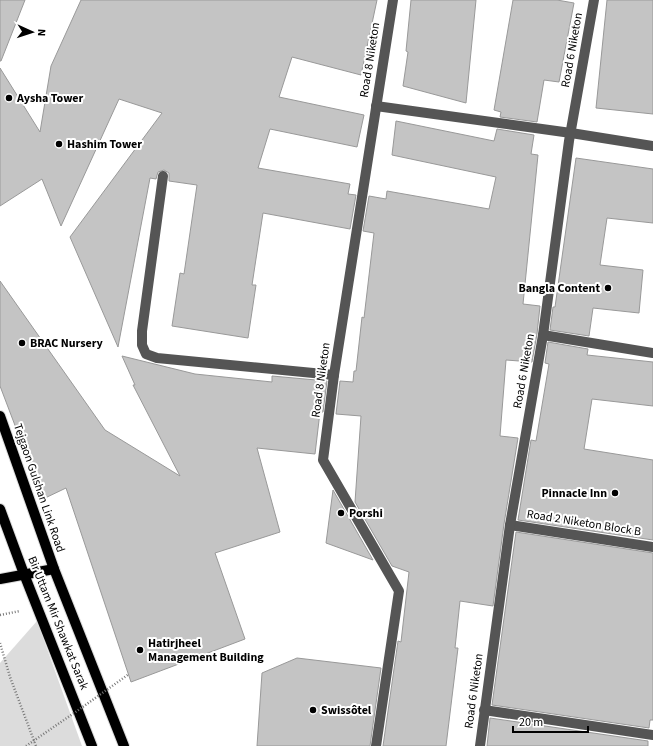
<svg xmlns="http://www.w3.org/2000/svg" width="653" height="746" font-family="'Source Sans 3',sans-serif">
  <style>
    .green { fill: #dcdcdc }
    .building { fill: #c4c4c4; stroke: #999 }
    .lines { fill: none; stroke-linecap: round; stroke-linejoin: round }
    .major-casing { stroke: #dbdbdb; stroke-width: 12 }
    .path { stroke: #777; stroke-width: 2.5; stroke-dasharray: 1 2; stroke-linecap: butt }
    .minor { stroke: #555; stroke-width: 10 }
    .major { stroke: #000; stroke-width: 10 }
    .path-bridge { stroke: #777; stroke-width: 2.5; stroke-dasharray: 1 2; stroke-linecap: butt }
    .poi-dot { fill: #000; stroke: #fff; stroke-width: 1.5 }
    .labels { text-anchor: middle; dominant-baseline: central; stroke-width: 4; stroke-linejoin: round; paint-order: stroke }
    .street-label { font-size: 12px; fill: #000; stroke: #fff }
    .poi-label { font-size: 12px; font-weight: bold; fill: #000; stroke: #fff; text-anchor: start }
  </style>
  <rect width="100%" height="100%" fill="#fff"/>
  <polygon class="green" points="37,621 82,746 0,746 0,663"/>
  <g class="building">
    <polygon points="0,0 25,0 1,61 0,61"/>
    <polygon points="81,0 377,0 361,75 292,57 279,97 364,115 357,147 270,129 258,168 350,184 348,194 356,195 350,229 263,213 252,285 256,285 248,338 172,326 180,273 184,274 197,185 169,181 169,173 164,170 158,172 156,179 150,178 118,347 70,237 162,113 119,99 61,226 42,179 0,206 0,68 40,132 51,66"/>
    <polygon points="411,0 476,0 466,103 403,86 408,52 406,51"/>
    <polygon points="513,0 557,0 574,3 559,82 544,80 537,122 500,117 501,112 494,110"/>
    <polygon points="607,0 653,0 653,114 596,108"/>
    <polygon points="396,121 494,141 497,129 534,135 531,154 538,155 523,304 540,306 537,334 532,362 506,360 500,436 518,438 504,524 493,606 460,601 455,648 458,648 446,746 383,746 398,641 401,642 409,572 392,566 355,502 361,416 336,414 340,381 353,382 354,371 356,371 362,317 364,318 374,233 363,231 369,196 386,199 387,191 489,209 496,177 392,155"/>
    <polygon points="576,158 653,169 653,223 607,218 600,265 643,270 639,313 593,308 589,336 550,330 553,307 555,307"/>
    <polygon points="0,281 105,430 180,476 133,385 135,385 122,356 195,374 272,382 272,376 327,381 323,412 320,412 315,454 257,448 280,532 215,553 245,639 131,682 66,488 43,499 0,386"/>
    <polygon points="548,342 588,349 587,355 653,362 653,406 592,399 584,449 653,460 653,540 518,520 531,440 536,441 549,364 545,363"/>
    <polygon points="333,490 373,560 326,543"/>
    <polygon points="516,532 653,553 653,720 650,720 649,728 492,705"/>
    <polygon points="297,658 381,668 370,746 257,746 262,673"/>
    <polygon points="490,718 648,741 648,746 487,746"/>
  </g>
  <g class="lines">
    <defs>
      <g id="major">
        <polyline points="0,416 54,569 124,746"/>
        <polyline points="0,509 24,574 92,746"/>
        <polyline points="0,579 54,569"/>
      </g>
    </defs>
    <use href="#major" class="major-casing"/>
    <g class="path">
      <polyline points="0,615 20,611"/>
      <polyline points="0,643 10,677 36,746"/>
    </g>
    <g class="minor">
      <polyline points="376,106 571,133 653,146"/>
      <polyline points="163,176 142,331 142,345 146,354 157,358 334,375"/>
      <polyline points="543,335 653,353"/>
      <polyline points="510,525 653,547"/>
      <polyline points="484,710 653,735"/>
      <polyline points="376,746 399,591 323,460 334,375 393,0"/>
      <polyline points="480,746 510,525 543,335 569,141 594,0"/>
    </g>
    <use href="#major" class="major"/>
    <polyline class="path-bridge" points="26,746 77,711 129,674"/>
  </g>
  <g class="poi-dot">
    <circle cx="9" cy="98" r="4"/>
    <circle cx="59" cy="144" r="4"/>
    <circle cx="608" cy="288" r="4"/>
    <circle cx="22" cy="343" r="4"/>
    <circle cx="615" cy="493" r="4"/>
    <circle cx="341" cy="513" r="4"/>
    <circle cx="140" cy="650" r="4"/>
    <circle cx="313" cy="710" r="4"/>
  </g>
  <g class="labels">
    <g class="street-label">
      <text transform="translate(572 50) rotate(-80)">Road 6 Niketon</text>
      <text transform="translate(370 60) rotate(-81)">Road 8 Niketon</text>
      <text transform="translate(524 371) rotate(-80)">Road 6 Niketon</text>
      <text transform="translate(321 380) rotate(-82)">Road 8 Niketon</text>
      <text transform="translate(39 488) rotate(71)">Tejgaon Gulshan Link Road</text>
      <text transform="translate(584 523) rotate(9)">Road 2 Niketon Block B</text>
      <text transform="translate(58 623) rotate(68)">Bir Uttam Mir Shawkat Sarak</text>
      <text transform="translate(474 691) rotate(-82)">Road 6 Niketon</text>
    </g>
    <g class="poi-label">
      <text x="17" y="98">Aysha Tower</text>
      <text x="67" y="144">Hashim Tower</text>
      <text x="600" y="288" text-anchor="end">Bangla Content</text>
      <text x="30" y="343">BRAC Nursery</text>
      <text x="607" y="493" text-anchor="end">Pinnacle Inn</text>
      <text x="349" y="513">Porshi</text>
      <text x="148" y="643">Hatirjheel<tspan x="148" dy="14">Management Building</tspan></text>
      <text x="321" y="710">Swissôtel</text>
    </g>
  </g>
  <g transform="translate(32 32) rotate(93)" stroke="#ffffff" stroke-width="3" paint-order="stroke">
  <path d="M0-3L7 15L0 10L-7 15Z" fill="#000000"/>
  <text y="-6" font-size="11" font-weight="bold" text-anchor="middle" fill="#000000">N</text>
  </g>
  <path d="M513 726v6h75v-6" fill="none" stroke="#000000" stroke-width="2"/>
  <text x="519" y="726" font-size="12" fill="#000000" stroke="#ffffff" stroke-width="3" paint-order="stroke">20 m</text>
</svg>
